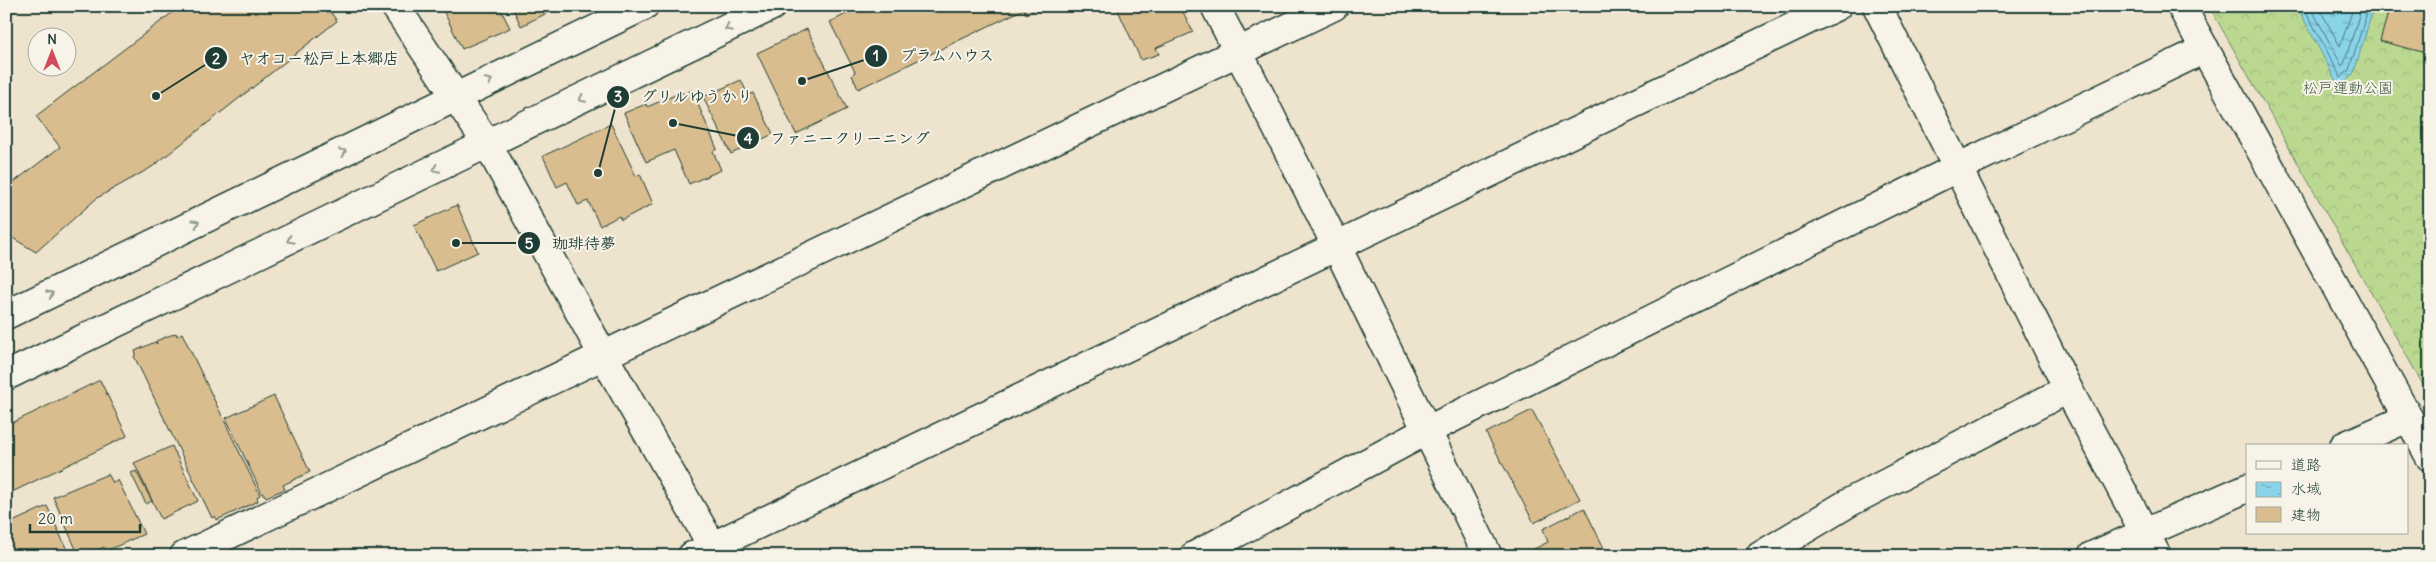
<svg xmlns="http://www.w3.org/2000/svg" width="2436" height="562" font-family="Delius,'Klee One',sans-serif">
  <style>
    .forest { fill: url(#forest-crowns); stroke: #6d8a62 }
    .water { fill: url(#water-ripples); stroke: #5f98a1 }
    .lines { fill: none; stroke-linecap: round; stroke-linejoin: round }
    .shore { stroke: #4a797d; stroke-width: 1 }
    .building { fill: #d9bd8e; stroke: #1f3d34 }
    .minor-casing { stroke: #1f3d34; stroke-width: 31 }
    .tertiary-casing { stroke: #1f3d34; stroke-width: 31 }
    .minor { stroke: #f7f3e8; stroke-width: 28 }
    .tertiary { stroke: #f7f3e8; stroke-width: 28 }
    .oneway { stroke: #8b988e }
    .labels { text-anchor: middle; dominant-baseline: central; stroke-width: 4; stroke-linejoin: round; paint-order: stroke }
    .park-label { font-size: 15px; fill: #3e5c47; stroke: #f7f3e8 }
    .leader { fill: none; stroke: #1f3d34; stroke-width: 2 }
    .callout-dot { fill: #1f3d34; stroke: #f7f3e8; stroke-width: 2 }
    .mark-label { font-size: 15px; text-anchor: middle; font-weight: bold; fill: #fff }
    .callout-label { font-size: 16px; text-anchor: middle; font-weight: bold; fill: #1f3d34; stroke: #f7f3e8; stroke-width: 4; stroke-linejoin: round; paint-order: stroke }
  </style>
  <defs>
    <pattern id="forest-crowns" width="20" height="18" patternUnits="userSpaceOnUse" patternTransform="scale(1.25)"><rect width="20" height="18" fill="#bbd891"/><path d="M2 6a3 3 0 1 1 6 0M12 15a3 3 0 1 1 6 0" fill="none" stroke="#a0ba7e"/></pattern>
    <pattern id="water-ripples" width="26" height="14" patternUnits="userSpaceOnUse" patternTransform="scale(1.25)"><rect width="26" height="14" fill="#8ad4ea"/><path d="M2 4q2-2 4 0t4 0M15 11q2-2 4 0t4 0" fill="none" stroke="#70adbe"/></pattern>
  </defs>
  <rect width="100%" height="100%" fill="#eee3cd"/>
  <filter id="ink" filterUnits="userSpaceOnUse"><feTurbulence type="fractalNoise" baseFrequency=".02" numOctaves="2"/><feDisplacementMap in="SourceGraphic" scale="10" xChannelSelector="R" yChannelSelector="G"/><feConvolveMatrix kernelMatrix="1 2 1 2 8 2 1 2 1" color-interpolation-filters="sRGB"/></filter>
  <g filter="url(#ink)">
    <polygon class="forest" points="2209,6 2430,6 2430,397"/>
    <polygon class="water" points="2297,6 2374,6 2354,72 2340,89"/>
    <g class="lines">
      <g class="shore">
        <polyline points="2303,6 2341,78 2349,70 2369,6"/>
        <polyline points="2310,6 2342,66 2344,64 2362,6"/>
        <polyline points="2318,6 2340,46 2354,6"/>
      </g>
    </g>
    <g class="building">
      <polygon points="181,6 326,6 337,21 152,167 97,198 36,252 6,234 11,227 6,222 6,188 60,147 36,116"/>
      <polygon points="441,6 499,6 510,28 462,49"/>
      <polygon points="512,6 561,6 521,26"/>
      <polygon points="863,6 1042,6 1026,14 1024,9 858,89 852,75 855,72 830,22"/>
      <polygon points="1116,6 1180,6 1193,32 1156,48 1159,54 1141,60"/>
      <polygon points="2390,6 2430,6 2430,54 2380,41"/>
      <polygon points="807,29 847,109 796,134 757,53"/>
      <polygon points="741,80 748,95 753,93 773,134 731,154 703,97"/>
      <polygon points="692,90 717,149 713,151 721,170 689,184 674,150 646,162 624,113 646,104 647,107 682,92 683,94"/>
      <polygon points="611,124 636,176 640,174 653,204 621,220 619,216 600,226 588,201 578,205 567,182 557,187 543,156"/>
      <polygon points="457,205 478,252 436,271 414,225"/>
      <polygon points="176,333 177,336 182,333 260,495 257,497 258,501 217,520 215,516 212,518 134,356 136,354 135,351 155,342 157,344 156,341"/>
      <polygon points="100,380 127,436 6,495 6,426"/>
      <polygon points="274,396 310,472 283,485 285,489 266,497 264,494 262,494 226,418"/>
      <polygon points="1532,410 1580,499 1534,523 1486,433"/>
      <polygon points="172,446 198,501 161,519 134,463"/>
      <polygon points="136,471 152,501 146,504 131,473"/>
      <polygon points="108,474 113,483 118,480 144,534 106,551 104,547 85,556 79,556 53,497"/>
      <polygon points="47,506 67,550 54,556 6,556 6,525"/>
      <polygon points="1584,508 1608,556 1520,556 1548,542 1543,529"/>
    </g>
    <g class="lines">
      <defs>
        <g id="minor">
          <polyline points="395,6 488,145 603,355 718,556"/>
          <polyline points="1877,6 2068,389 2157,556"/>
          <polyline points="2344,446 2408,418"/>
          <polyline points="184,556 1334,6"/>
          <polyline points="692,556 1837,6"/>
          <polyline points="1194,556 1426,431 1959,167 2205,49"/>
          <polyline points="1760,556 1850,502 2068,389"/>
          <polyline points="2092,556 2247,488"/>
        </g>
        <g id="tertiary">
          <polyline points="1215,6 1337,247 1488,556"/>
          <polyline points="2181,6 2430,457"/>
          <polyline points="6,315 644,6"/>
          <polyline points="6,376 772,6"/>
        </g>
      </defs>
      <use href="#minor" class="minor-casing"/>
      <use href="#tertiary" class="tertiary-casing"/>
      <use href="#minor" class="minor"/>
      <use href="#tertiary" class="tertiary"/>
    </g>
    <defs><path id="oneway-chevron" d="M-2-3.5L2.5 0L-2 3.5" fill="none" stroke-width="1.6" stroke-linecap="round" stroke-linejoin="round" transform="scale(1.25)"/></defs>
    <g class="oneway">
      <use href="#oneway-chevron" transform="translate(728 28) rotate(154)"/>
      <use href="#oneway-chevron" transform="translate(489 81) rotate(-26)"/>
      <use href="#oneway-chevron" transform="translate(582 99) rotate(154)"/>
      <use href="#oneway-chevron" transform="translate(343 152) rotate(-26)"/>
      <use href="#oneway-chevron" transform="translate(436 169) rotate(154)"/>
      <use href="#oneway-chevron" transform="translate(196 223) rotate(-26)"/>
      <use href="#oneway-chevron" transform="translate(290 240) rotate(154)"/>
      <use href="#oneway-chevron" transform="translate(50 294) rotate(-26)"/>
    </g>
  </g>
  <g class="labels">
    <g class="park-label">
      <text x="2348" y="87">松戸運動公園</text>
    </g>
  </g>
  <path class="leader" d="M802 81L876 56M156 96L216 58M598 173L618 97M673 123L748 138M456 243L529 243"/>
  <g class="callout-dot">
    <circle cx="802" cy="81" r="5"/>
    <circle cx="156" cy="96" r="5"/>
    <circle cx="598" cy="173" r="5"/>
    <circle cx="673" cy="123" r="5"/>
    <circle cx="456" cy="243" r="5"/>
    <circle cx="876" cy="56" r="12"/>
    <circle cx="216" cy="58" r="12"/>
    <circle cx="618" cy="97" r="12"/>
    <circle cx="748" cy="138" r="12"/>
    <circle cx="529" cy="243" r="12"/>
  </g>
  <g class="mark-label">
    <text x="876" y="61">1</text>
    <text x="216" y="64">2</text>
    <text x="618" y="102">3</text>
    <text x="748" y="144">4</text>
    <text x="529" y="249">5</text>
  </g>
  <g class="callout-label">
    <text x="947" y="61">プラムハウス</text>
    <text x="319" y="64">ヤオコー松戸上本郷店</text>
    <text x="697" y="102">グリルゆうかり</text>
    <text x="850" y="144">ファニークリーニング</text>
    <text x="584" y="249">珈琲待夢</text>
  </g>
  <rect width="2436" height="562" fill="none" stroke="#f7f3e8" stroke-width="25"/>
  <rect x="12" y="12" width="2411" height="537" fill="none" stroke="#1f3d34" stroke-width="2" filter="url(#ink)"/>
  <rect x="2246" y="444" width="162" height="90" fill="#f7f3e8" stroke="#a1aaa0"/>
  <rect x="2256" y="461" width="25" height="8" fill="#f7f3e8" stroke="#a1aaa0"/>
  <text x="2291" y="470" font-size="15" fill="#1f3d34">道路</text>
  <rect x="2256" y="482" width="25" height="15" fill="url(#water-ripples)" stroke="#a1aaa0"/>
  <text x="2291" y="494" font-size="15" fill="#1f3d34">水域</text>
  <rect x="2256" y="507" width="25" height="15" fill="#d9bd8e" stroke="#a1aaa0"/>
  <text x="2291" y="520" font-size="15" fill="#1f3d34">建物</text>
  <g transform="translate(52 52)"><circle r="24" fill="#f7f3e8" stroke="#a1aaa0"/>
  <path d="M0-4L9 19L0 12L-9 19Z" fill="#d1495b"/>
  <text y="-8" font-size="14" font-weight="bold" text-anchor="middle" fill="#1f3d34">N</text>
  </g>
  <path d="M30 524v8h110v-8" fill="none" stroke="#1f3d34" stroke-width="2.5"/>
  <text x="38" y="524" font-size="15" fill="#1f3d34" stroke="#f7f3e8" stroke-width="4" paint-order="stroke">20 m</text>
</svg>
